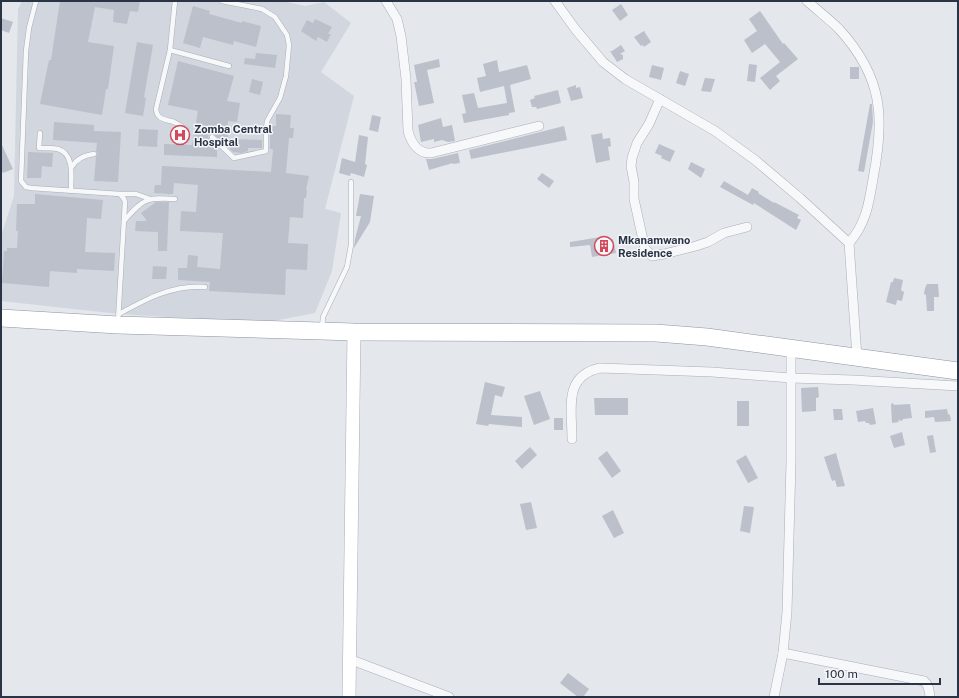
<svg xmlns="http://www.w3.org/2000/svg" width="959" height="698" font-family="'Public Sans',sans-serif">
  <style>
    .built { fill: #d2d6de }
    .building { fill: #bbc0ca }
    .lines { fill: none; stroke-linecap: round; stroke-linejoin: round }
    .lane-casing { stroke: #a9aeb7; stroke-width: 5.5 }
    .street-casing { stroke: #a9aeb7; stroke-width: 10 }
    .secondary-casing { stroke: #a9aeb7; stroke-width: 14 }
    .highway-casing { stroke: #8b94a3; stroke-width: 18 }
    .lane { stroke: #f7f8fa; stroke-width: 4.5 }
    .street { stroke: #f7f8fa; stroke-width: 9 }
    .secondary { stroke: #fff; stroke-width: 13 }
    .highway { stroke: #fff; stroke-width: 17 }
    .labels { text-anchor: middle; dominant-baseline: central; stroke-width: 3; stroke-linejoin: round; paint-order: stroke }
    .poi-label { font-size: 11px; font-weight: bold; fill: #2b3445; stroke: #f4f6f9; text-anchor: start }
  </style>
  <rect width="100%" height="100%" fill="#e4e7ec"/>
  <polygon class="built" points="22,1 283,1 305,6 324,2 351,23 321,72 354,96 325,209 341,213 332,271 315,313 268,322 235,321 119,314 1,301 1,236 14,196 18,9"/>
  <g class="building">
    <polygon points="60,1 140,1 138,12 130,11 127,24 113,22 114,10 95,7 88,42 114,46 108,89 106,89 102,115 40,104 49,60 51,60"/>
    <polygon points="621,4 628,15 620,21 612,10"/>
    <polygon points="193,6 210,11 209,14 242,23 242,21 261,26 256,47 234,41 233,45 203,37 200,48 183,43"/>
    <polygon points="760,11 783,44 784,43 798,59 776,76 780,81 770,90 760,78 780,62 765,44 752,53 744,40 757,31 749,19"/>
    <polygon points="1,18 13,22 9,33 1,30"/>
    <polygon points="315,19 332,27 328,34 331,34 327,42 318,37 316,41 301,31 307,20 313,23"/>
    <polygon points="644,31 651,42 644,47 643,45 641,46 634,37"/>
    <polygon points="137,42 153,45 144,97 146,98 143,116 125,113"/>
    <polygon points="621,45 625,51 620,54 623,55 623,59 617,62 610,51 612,51"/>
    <polygon points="256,53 277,55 275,68 244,64 245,58 255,59"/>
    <polygon points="439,59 440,67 427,70 434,103 419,106 414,82 417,82 414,65"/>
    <polygon points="497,60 499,72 527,65 531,79 510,85 515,112 509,113 509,115 464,123 462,114 466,113 462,95 474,93 478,108 507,103 504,86 480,92 477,78 486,76 483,64"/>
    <polygon points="178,61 234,76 227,101 240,103 237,122 228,121 228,139 219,139 212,133 210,134 208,136 209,140 217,147 217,157 164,155 164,144 192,145 198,111 168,105"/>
    <polygon points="749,64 757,65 755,82 747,81"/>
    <polygon points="652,65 664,68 661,80 649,77"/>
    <rect x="850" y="67" width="9" height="12"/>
    <polygon points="680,71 689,74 685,86 676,83"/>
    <polygon points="705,78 715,79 711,92 701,91"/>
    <polygon points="252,79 263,82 260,95 249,92"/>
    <polygon points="576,85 576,88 580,87 583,98 571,101 567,88"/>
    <polygon points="558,90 561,103 537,109 536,107 532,107 530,100 535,98 534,96"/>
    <polygon points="870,104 872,104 873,122 864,172 858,171"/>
    <polygon points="276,114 291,115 290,128 294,128 293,138 289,138 286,173 309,176 306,190 307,190 306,198 304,198 303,218 290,217 288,243 308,244 307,270 286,269 285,295 209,291 210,282 178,280 178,268 187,268 188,255 198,256 197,267 220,269 223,233 180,231 181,211 196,212 198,185 174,183 173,194 169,194 169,195 167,195 169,194 154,193 155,185 161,185 162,166 271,172 273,149 270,149 270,126 276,126"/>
    <polygon points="372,115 381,117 378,132 369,130"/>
    <polygon points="441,118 443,127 452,125 455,141 448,142 442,140 434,142 434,139 421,142 418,125"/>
    <polygon points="54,122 94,125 94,131 121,132 118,182 94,181 96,157 98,154 96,151 97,143 53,140"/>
    <polygon points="564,126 567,140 471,159 469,150"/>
    <polygon points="139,129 158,130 157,147 138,146"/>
    <polygon points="602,133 603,139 610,138 611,146 608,147 610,160 596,163 591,135"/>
    <polygon points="359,135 368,137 365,164 367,165 364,177 351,173 350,176 339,173 342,158 355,162"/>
    <polygon points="230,139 262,140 262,148 248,148 248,151 241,153 233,152 230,149"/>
    <polygon points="1,143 13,169 3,173 1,169"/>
    <polygon points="659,144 675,151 670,162 661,158 662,156 655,153"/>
    <polygon points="28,152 53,153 52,167 42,166 41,178 27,178"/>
    <polygon points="458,153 460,163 453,164 453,163 429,170 426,159 432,159"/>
    <polygon points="691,162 705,169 701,178 688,169"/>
    <polygon points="542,173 554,181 549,188 537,179"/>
    <polygon points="724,181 748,195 752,188 759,192 758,193 774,203 774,202 799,215 797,218 801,220 796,230 754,203 753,205 720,187"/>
    <polygon points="35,194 103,200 101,219 87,218 85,252 115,253 114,271 77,269 77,273 50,271 49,287 2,283 4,251 7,251 7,248 17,248 18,231 16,231 17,204 35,204"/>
    <polygon points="360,194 374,196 370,222 354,248 355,239 361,216 356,216"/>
    <polygon points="156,202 169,202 167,251 158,251 158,232 135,231 136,221 147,221 141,213"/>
    <polygon points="601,237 602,239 608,238 609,240 613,239 616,253 592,257 590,245 570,247 570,242"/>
    <polygon points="153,266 167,267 166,279 152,279"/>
    <polygon points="894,278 903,280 901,290 904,292 902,301 897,300 896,305 886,302 891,282 893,282"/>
    <polygon points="927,284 938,284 939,297 934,297 934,311 927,311 926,295 924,294 925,288"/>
    <polygon points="485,382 505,387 502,397 495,395 491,415 522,417 522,427 489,424 488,426 476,424"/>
    <polygon points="818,387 819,397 816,398 816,411 802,412 801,388"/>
    <polygon points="540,391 550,419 534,425 524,396"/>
    <polygon points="594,398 628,398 628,415 595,415"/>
    <rect x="737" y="401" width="12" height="25"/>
    <polygon points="893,403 894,405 910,404 912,418 903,419 902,421 898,420 899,422 892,423 891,404"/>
    <polygon points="873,408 876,424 870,425 869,423 866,423 865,421 858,422 856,411"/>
    <polygon points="833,409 842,409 843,420 834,420"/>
    <polygon points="947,409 948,414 950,415 951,421 935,422 934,417 925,418 925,411"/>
    <rect x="554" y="418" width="9" height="12"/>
    <polygon points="902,432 905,445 894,448 890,436"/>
    <polygon points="933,435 936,452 930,453 927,436"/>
    <polygon points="530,447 537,455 522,469 515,461"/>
    <polygon points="607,451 621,471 612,478 598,458"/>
    <polygon points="836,453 845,486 837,487 835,480 832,481 824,457"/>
    <polygon points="746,455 758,478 748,483 736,461"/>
    <polygon points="531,502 537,528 526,530 520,504"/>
    <polygon points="744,506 754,507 750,533 740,531"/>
    <polygon points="613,510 624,533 614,538 602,516"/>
    <polygon points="568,673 589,689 583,697 578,697 560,683"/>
  </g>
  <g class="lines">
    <defs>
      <g id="lane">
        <polyline points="36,1 29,28 26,51 21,181 26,187 31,188 120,194 124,199 125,202 118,321"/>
        <path d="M 175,1 L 170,50 L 156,109 C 157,120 165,119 174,122 C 178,124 182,127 186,129"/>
        <polyline points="170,50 229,66"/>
        <path d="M 40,133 L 39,148 C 45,148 52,148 58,149 C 75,154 71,178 71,191"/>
        <polyline points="212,137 234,158 266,151 266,130 267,121 280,98 286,76 289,45 287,35 275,17 262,9 222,1"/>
        <path d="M 71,168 C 76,159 85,155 94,154"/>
        <polyline points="120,194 136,194 150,199"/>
        <path d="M 124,221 C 143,199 146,197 175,199"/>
        <path d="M 119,314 C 146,299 174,284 205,287"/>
        <polyline points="322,328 323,317 347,267 351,245 351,182"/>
      </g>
      <g id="street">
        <path d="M 386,1 L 397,19 L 401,36 L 406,79 L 408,131 C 411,142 418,154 431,153 L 539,126"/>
        <polyline points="555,1 576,30 603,62 625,79 715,131 755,160 800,198 849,243 857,357"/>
        <path d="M 807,1 C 817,10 829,19 839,29 C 883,77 885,118 873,179 C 869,203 866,224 849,243"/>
        <polyline points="660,99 649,124 637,143 632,158 631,166 634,182 634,199 645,249 652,256 664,254 696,246 708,242 724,233 747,227"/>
        <path d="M 572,439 C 572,409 563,376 600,368 L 712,372 L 791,378 L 853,380 L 958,386"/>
        <path d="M 783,653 L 924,681 C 929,685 929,690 930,697"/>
        <polyline points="349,659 449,697"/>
        <polyline points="774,697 783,653 787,612 791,462 791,348"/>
      </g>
      <polyline id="secondary" points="349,697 354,332"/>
      <polyline id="highway" points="1,318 118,325 354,332 656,333 707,337 958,371"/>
    </defs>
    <use href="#lane" class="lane-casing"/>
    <use href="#street" class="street-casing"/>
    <use href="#secondary" class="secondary-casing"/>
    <use href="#highway" class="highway-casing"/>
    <use href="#lane" class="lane"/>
    <use href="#street" class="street"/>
    <use href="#secondary" class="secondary"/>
    <use href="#highway" class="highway"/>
  </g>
  <defs>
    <symbol id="hospital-ring" viewBox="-11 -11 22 22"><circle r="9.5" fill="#f4f6f9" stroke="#d1495b" stroke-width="1.5"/><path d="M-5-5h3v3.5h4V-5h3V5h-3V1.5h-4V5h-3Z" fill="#d1495b"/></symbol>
    <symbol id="building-ring" viewBox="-11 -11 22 22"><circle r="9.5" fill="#f4f6f9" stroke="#d1495b" stroke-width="1.5"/><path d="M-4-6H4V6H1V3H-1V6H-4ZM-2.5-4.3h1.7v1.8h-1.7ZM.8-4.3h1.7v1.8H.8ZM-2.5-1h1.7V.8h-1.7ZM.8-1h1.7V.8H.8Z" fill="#d1495b"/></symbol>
  </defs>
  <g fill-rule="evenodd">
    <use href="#hospital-ring" x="169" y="124" width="22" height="22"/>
    <use href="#building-ring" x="593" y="235" width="22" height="22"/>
  </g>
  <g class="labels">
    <g class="poi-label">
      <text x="194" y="129">Zomba Central<tspan x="194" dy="13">Hospital</tspan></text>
      <text x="618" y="240">Mkanamwano<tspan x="618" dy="13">Residence</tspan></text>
    </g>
  </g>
  <rect width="959" height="698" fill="none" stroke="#2b3445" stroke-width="4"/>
  <path d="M819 678v6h121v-6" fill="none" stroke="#2b3445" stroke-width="2"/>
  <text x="825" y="678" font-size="12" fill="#2b3445" stroke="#f4f6f9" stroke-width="3" paint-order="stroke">100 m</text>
</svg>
